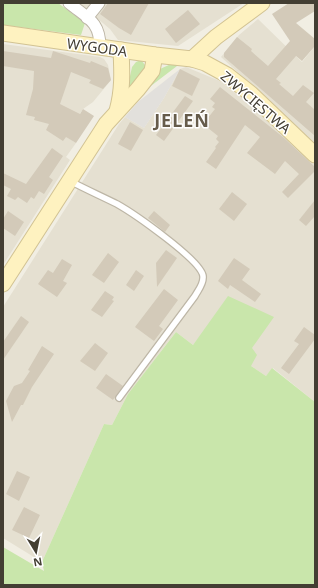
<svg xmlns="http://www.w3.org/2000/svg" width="318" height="588" font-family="'Noto Sans',sans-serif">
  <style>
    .residential { fill: #e5e0d1 }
    .green { fill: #c9e6ab }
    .parking { fill: #e2e0dc }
    .building { fill: #d3cab9 }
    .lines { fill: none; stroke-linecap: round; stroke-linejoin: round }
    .lane-casing { stroke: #bdb6a6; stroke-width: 8 }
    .street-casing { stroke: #bdb6a6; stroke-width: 13 }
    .secondary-casing { stroke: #d2c393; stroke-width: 17 }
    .lane { stroke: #fff; stroke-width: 5.5 }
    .street { stroke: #fff; stroke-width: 11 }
    .secondary { stroke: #fef2c0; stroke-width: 15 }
    .labels { text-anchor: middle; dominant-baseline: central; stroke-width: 3; stroke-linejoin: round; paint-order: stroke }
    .street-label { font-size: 14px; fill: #433e33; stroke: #fff }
    .district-label { font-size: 18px; font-weight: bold; letter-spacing: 1px; fill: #665c4b; stroke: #fff }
  </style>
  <rect width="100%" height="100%" fill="#f1eee3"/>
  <g class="residential">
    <polygon points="79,3 244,3 178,46 118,40 110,29"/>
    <polygon points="258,19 302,62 315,46 315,143 221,57 239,35"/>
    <polygon points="3,44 100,57 104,59 108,65 111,80 93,102 83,109 65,136 76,143 66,157 70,160 3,265"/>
    <polygon points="186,67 220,81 243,99 315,165 315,402 273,368 266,376 251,366 209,325 193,345 176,332 128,394 112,425 104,424 42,562 3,538 3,307 119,124 125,117 144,128 164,98 180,69"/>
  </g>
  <g class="green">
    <polygon points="3,3 58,3 85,23 81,35 3,25"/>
    <polygon points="141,60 145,65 145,71 127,90 132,67 136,62"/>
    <polygon points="171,64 183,64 177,66 139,95 160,69"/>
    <polygon points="228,296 274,317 252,348 257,355 251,366 266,376 272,368 315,402 315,585 3,585 3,547 44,571 42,562 104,424 112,425 128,394 176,332 193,345"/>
  </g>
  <polygon class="parking" points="180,69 164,98 144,128 125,117 138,102"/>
  <g class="building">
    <polygon points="108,3 149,3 131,35 119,28 100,14"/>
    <polygon points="289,3 315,3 315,11 296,23 315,39 315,46 302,61 296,56 276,79 281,83 279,84 293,96 303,85 314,93 306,102 315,110 315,136 224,57 224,53 237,37 252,49 251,51 268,66 290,41 272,14"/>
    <polygon points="188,10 200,24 176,43 165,29"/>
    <polygon points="3,51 51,58 53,51 90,63 91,61 108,68 111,80 103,89 89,83 91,80 71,72 60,104 80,114 83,109 94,116 76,143 66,137 63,141 46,130 49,124 34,120 35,117 26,115 33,89 34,71 3,66"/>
    <polygon points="180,69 200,79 192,96 172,86"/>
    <polygon points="220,87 283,137 315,167 315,171 288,198 282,192 299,174 285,161 275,174 247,153 260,137 245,125 216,169 206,162 216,148 215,147 219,142 216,139 218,136 203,124 215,109 212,107 215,103 210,99"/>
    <polygon points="185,96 193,101 164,141 156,135"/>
    <polygon points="130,122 143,130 131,151 118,144"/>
    <polygon points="52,148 63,156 49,177 53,180 44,194 39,191 34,199 31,197 27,203 18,197 15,200 7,196 11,189 3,185 3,173 26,184"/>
    <polygon points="232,192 247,204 234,221 219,209"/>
    <polygon points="315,200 315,216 306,226 299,220"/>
    <polygon points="8,211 24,222 15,236 3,228 3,219"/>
    <polygon points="154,211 170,225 165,232 148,218"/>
    <polygon points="166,250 177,258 157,287 156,263"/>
    <polygon points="108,253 119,262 104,283 92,275"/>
    <polygon points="234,258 250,269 242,280 261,294 255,302 230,285 228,289 218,281"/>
    <polygon points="62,259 72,265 63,281 67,283 57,297 38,284 48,270 53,273"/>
    <polygon points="136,270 144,276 134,291 126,285"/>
    <polygon points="164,289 178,300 159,326 163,329 154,341 135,327"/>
    <polygon points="105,291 114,297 112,300 114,301 102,317 91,310"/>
    <polygon points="21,316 29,322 3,360 3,342"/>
    <polygon points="304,327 315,335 315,339 289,374 281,368 299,344 294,341"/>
    <polygon points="95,343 108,353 95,371 80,361"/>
    <polygon points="42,346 54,354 32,387 23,405 21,405 12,422 6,401 14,386 22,383 30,371 28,370"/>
    <polygon points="106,374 123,386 113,400 96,388"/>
    <polygon points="17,471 30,477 19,501 6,494"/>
    <polygon points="24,507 40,515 29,538 12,530"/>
  </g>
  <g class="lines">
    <defs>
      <path id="lane" d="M 70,181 C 85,189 101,196 117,204 C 133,213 201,260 203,276 C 204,284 198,290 195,296 L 119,398"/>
      <g id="street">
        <path d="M 69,3 C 87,18 100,21 100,47"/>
        <polyline points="87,18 99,3"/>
      </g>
      <g id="secondary">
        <polyline points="3,33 155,55 192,59 205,63 227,75 251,94 315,155"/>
        <polyline points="192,59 216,37 262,3"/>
        <path d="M 117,111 C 123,90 122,71 121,50"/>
        <polyline points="3,284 106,124 138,89 152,71 155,55"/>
      </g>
    </defs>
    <use href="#lane" class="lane-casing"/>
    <use href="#street" class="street-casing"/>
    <use href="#secondary" class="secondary-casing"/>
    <use href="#lane" class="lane"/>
    <use href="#street" class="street"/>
    <use href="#secondary" class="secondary"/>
  </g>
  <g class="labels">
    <g class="street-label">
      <text transform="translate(97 47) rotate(8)">WYGODA</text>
      <text transform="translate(256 102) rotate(41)">ZWYCIĘSTWA</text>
    </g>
    <g class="district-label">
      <text x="182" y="120">JELEŃ</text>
    </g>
  </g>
  <rect width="318" height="588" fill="none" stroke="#433e33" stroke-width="8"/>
  <g transform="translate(36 552) rotate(170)" stroke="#ffffff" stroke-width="3" paint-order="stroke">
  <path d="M0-3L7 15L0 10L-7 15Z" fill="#433e33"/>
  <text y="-6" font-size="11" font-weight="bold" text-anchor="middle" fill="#433e33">N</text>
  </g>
</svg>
